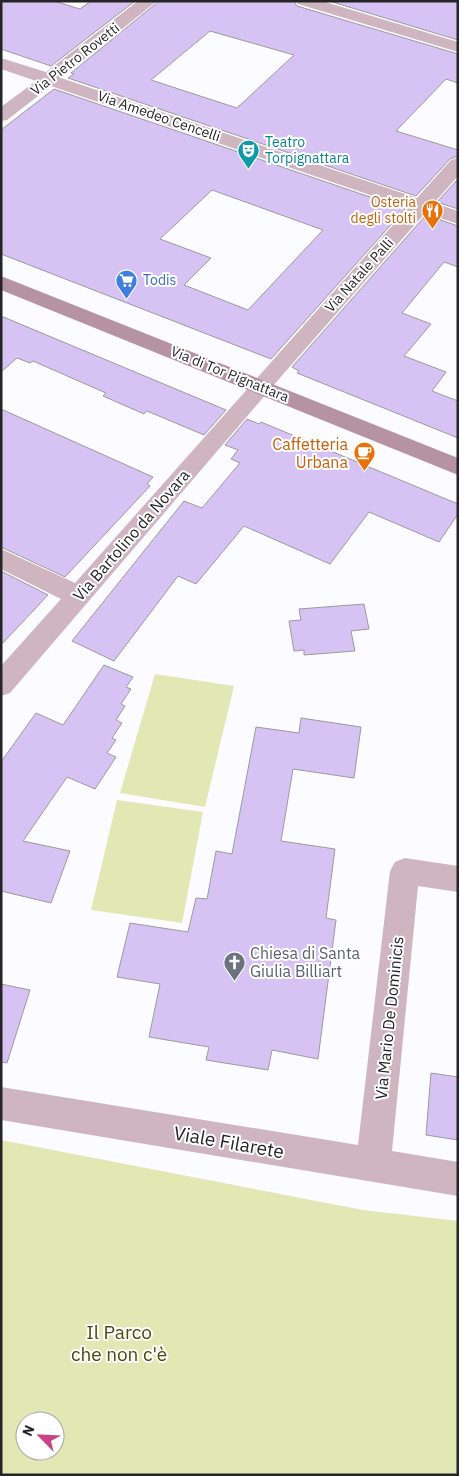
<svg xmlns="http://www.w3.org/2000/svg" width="459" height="1476" font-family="'IBM Plex Sans',sans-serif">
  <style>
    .green { fill: #e1e8b3; fill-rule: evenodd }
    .building { fill: #d6c2f3; stroke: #9c9a9f; fill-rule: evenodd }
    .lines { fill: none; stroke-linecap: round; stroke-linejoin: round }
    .minor { fill: #ceb5c0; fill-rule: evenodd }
    .secondary { fill: #b693a3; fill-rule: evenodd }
    .labels { text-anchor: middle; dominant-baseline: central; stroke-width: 4; stroke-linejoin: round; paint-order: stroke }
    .far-street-label { font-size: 14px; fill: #252426; stroke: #fff }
    .far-culture-label { font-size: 14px; fill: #0d838f; stroke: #fff; text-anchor: start }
    .far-food-label { font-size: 14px; fill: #c56008; stroke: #fff; text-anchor: end }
    .far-shop-label { font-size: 14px; fill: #366cbe; stroke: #fff; text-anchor: start }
    .food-label { font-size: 16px; fill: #c56008; stroke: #fff; text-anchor: end }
    .street-label { font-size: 16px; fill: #252426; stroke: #fff }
    .worship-label { font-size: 16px; fill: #5b616d; stroke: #fff; text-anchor: start }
    .near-street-label { font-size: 19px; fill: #252426; stroke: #fff }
    .near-park-label { font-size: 19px; fill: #474b0f; stroke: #fff }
  </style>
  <rect width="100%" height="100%" fill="#fcfbff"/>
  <g class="green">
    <polygon points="155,674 234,686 205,807 120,793"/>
    <polygon points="117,800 203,812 182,923 91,910"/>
    <path d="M 1,1140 L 363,1210 L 458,1221 L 458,1475 L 1,1475 ZM 25,1421 L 55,1421 L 55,1451 L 25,1451 Z"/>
  </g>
  <g class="building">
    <polygon points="1,1 54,1 80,9 91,1 135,1 51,66 1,49"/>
    <path d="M 159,1 L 294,1 L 297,6 L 458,54 L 458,83 L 446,79 L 396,131 L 458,150 L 458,156 L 450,159 L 416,196 L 68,78 L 74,74 L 71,73 ZM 210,31 L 294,55 L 237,108 L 151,80 Z"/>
    <polygon points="329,1 458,1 458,40"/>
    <path d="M 54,89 L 405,209 L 271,359 L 1,254 L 1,130 ZM 212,190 L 323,230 L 248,310 L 184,285 L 211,258 L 160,239 Z"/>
    <polygon points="458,179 458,209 437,202"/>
    <polygon points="426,215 458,226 458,267 444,262 402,313 431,324 404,356 446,372 432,391 458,401 458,438 297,373 299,371 292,367"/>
    <polygon points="1,316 226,410 204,435 147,411 144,414 103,396 106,393 33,361 30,363 17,358 1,372"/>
    <polygon points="1,409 153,477 147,484 150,486 65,577 1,547"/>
    <polygon points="247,419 259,424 261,422 458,504 458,514 439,542 369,512 330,564 244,526 196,584 178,576 114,661 72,641 184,501 202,508 240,463 231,459 238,450 225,445"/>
    <polygon points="1,571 48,595 1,645"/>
    <polygon points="364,604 369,629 351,631 355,651 304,655 304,650 294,651 289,621 301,620 299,609"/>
    <polygon points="104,665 133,677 126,687 131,689 121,704 125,706 116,720 122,723 112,738 116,740 107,753 116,757 95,789 67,777 23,841 70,851 51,903 1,891 1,762 36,713 63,725"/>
    <polygon points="301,718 361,727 354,778 293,769 281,841 335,849 326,918 336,920 318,1059 272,1050 268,1070 206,1060 209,1047 149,1037 160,984 117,977 130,923 188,932 196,898 207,899 216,851 232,854 256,727 299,733"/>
    <polygon points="1,984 30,990 7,1063 1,1062"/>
    <polygon points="431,1073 458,1077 458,1140 426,1135"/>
  </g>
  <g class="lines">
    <g class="minor">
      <polygon points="138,1 157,1 61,78 417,198 451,160 458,158 458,176 434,203 458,211 458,224 425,213 285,372 10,693 1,696 1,666 61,599 1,569 1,549 75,583 408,208 51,86 7,120 1,121 1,107 36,81 1,69 1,58 46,72"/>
      <polygon points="296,1 322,1 458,42 458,52 298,4"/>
      <polygon points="405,858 458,866 458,892 418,886 392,1151 458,1162 458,1196 1,1120 1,1087 358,1145 390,871 395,862"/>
    </g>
    <polygon class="secondary" points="1,276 458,458 458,475 1,290"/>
  </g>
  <defs>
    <symbol id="theatre-pin" viewBox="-11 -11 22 30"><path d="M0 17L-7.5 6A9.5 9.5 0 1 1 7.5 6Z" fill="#0f9aa8" stroke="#fff"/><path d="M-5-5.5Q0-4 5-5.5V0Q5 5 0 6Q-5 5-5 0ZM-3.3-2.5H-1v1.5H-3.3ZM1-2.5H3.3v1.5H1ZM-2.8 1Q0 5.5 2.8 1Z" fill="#fff"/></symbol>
    <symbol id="restaurant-pin" viewBox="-11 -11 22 30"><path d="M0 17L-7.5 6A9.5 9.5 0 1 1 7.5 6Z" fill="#e8710a" stroke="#fff"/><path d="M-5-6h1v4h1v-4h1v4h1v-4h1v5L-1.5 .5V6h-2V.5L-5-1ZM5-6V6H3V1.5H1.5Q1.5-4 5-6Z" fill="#fff"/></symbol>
    <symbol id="supermarket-pin" viewBox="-11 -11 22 30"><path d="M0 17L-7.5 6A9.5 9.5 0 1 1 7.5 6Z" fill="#3f7fe0" stroke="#fff"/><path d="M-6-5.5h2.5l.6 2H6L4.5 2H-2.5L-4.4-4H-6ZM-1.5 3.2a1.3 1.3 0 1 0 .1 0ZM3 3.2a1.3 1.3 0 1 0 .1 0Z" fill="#fff"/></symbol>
    <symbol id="cafe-pin" viewBox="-11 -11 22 30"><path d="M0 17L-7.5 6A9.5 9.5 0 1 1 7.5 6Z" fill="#e8710a" stroke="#fff"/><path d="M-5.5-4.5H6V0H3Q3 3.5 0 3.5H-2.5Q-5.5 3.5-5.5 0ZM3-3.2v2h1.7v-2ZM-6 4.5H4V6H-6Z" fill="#fff"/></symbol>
    <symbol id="church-pin" viewBox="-11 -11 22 30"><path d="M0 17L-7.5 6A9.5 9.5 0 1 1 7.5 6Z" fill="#6b7280" stroke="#fff"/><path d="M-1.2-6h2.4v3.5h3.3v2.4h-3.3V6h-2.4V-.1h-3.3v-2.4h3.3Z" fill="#fff"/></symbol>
  </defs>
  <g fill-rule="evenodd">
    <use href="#theatre-pin" x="236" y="138" width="25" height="34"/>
    <use href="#restaurant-pin" x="420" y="198" width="25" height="34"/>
    <use href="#supermarket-pin" x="114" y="268" width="25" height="34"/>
    <use href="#cafe-pin" x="352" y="440" width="25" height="34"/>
    <use href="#church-pin" x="222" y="950" width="25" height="34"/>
  </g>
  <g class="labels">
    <g class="far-street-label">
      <text transform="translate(75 59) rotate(-38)">Via Pietro Rovetti</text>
      <text transform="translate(159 116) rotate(19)">Via Amedeo Cencelli</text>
      <text transform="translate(359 275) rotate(-48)">Via Natale Palli</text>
      <text transform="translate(230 374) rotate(22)">Via di Tor Pignattara</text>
    </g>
    <g class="far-culture-label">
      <text x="265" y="142">Teatro<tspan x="265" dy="16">Torpignattara</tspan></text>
    </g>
    <g class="far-food-label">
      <text x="416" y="202">Osteria<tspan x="416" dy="16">degli stolti</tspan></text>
    </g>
    <g class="far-shop-label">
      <text x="143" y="280">Todis</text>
    </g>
    <g class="food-label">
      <text x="348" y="444">Caffetteria<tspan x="348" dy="18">Urbana</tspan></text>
    </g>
    <g class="street-label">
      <text transform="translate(131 535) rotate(-49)">Via Bartolino da Novara</text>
      <text transform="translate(389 1018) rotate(-84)">Via Mario De Dominicis</text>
    </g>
    <g class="worship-label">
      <text x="250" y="953">Chiesa di Santa<tspan x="250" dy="18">Giulia Billiart</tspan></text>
    </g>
    <g class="near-street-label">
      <text transform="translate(229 1142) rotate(10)">Viale Filarete</text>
    </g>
    <g class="near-park-label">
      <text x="119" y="1332">Il Parco<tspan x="119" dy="22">che non c'è</tspan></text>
    </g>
  </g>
  <rect width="459" height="1476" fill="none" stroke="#252426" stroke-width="5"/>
  <g transform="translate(40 1436) rotate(294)"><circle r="24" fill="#ffffff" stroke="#a8a7a8"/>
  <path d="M0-4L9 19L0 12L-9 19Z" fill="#ca4383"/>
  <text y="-8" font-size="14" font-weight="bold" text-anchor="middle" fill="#252426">N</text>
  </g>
</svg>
